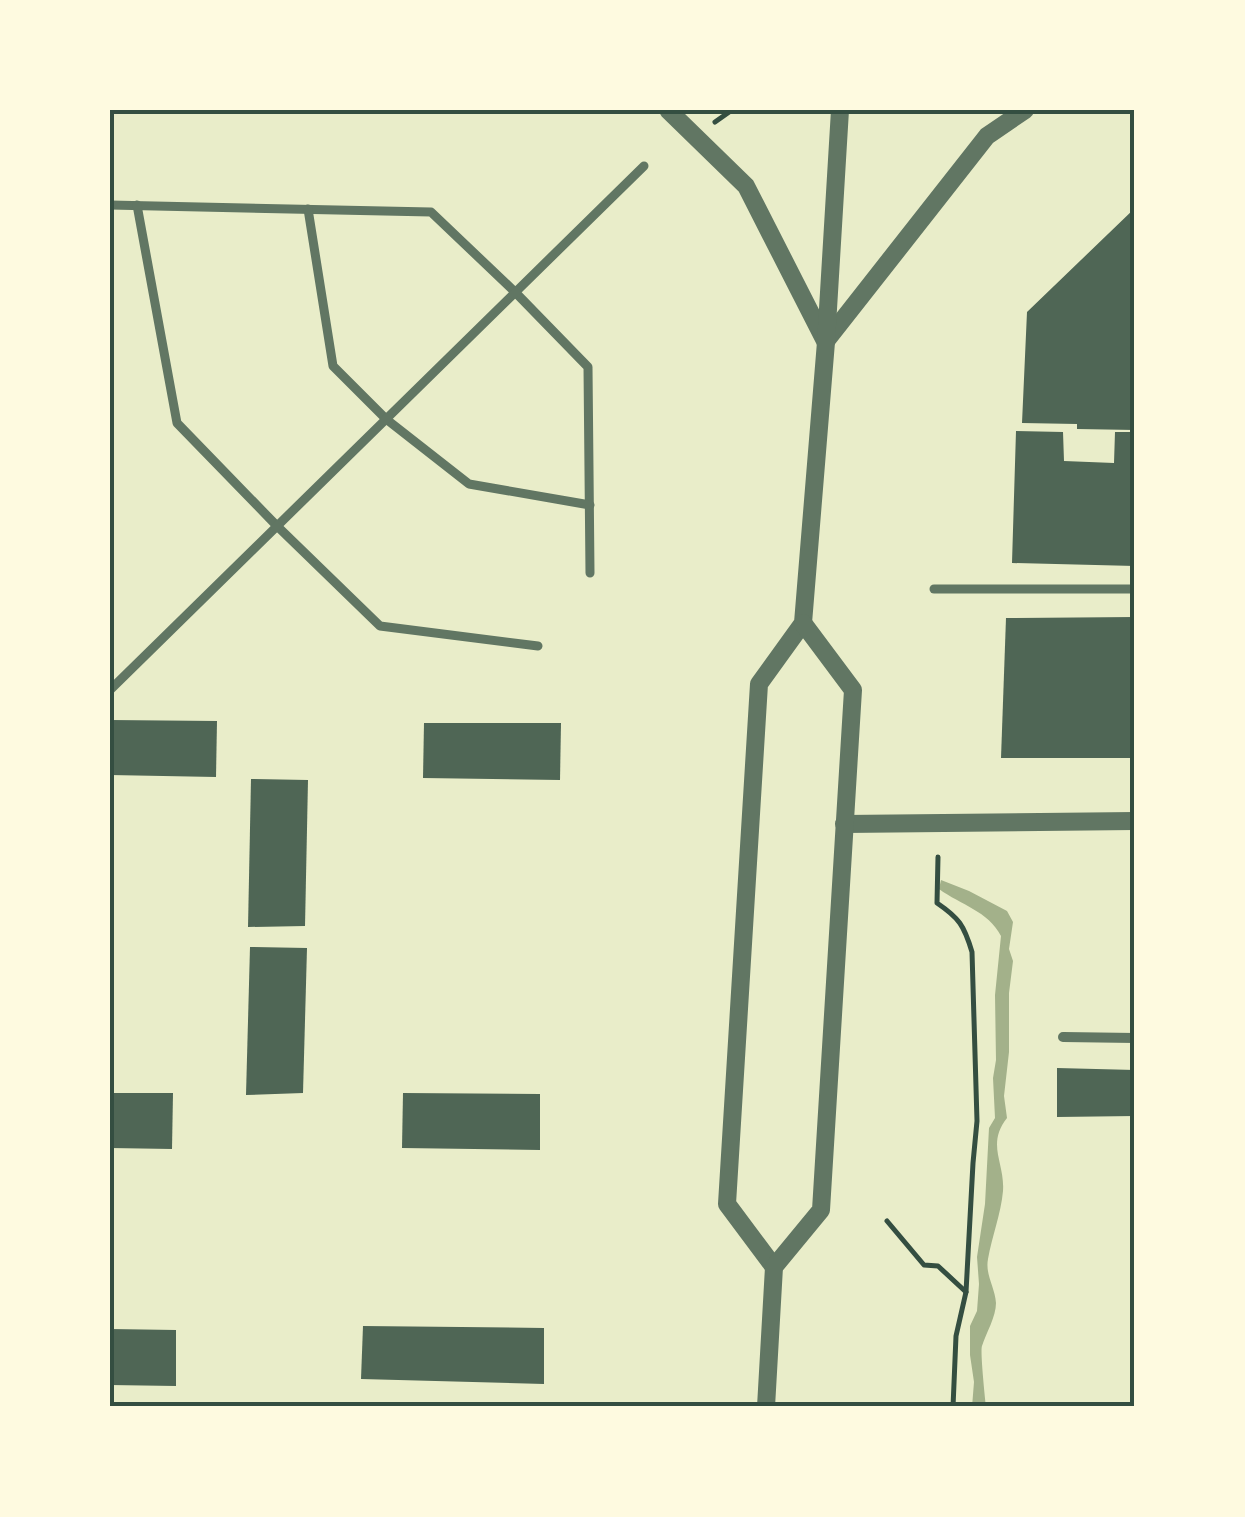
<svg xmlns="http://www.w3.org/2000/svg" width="1245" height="1517" font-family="'Space Grotesk',sans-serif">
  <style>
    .water { fill: #a3b18a }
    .building { fill: #4f6655 }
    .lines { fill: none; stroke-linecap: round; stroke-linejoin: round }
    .path { stroke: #344e41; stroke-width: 5 }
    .pedestrian { stroke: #617663; stroke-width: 9 }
    .minor { stroke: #617663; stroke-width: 10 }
    .tertiary { stroke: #617663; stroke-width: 18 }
    .neatline { fill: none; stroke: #344e41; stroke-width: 4 }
  </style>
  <rect width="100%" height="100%" fill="#e9edc9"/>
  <path class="water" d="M 941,880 L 969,891 L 1007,911 L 1013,922 L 1009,949 L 1013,961 L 1009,993 L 1009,1052 L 1004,1096 L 1007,1118 C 986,1145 1005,1162 1003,1191 C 1001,1214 992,1236 988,1259 C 985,1275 995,1287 996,1303 C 996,1317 986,1333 982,1346 C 980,1351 985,1397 986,1407 L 972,1407 L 974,1382 L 970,1355 L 970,1326 L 977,1311 L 979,1284 L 977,1257 L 985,1204 L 989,1128 L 995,1118 L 993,1078 L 996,1060 L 995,995 L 1001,936 C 988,911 961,905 939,889 Z"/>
  <g class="building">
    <polygon points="1135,208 1135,430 1077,429 1077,424 1022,423 1027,312"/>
    <polygon points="1016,431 1063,432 1064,461 1114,463 1115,432 1135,432 1135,566 1012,563"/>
    <polygon points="1135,617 1135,758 1001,758 1006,618"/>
    <polygon points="110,720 217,721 216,777 110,775"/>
    <polygon points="424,723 561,723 560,780 423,778"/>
    <polygon points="251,779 308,780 305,926 248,927"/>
    <polygon points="250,947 307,948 303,1093 246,1095"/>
    <polygon points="1057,1068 1135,1070 1135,1116 1057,1117"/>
    <polygon points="110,1093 173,1093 172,1149 110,1148"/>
    <polygon points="403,1093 540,1094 540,1150 402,1148"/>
    <polygon points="363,1326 544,1328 544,1384 361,1379"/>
    <polygon points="110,1329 176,1330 176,1386 110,1385"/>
    <polygon points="1135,1402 1135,1407 1033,1407 1033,1403"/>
  </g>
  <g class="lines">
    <g class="path">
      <polyline points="715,122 732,110"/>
      <path d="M 938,857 L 937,903 C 959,918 964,925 972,952 L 977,1121 L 973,1163 L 966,1292 L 956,1336 L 953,1407"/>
      <polyline points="887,1221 924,1265 938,1266 966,1292"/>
    </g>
    <g class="pedestrian">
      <polyline points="110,205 431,212 515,292 588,367 590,573"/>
      <polyline points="137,205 177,423 277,526 380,626 538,646"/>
      <polyline points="308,209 333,366 386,419 469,484 590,505"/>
      <polyline points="934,589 1135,589"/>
      <polyline points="110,690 644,166"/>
    </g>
    <polyline class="minor" points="1063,1037 1135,1038"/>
    <g class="tertiary">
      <polyline points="668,110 746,186 825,341"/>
      <polyline points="826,341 987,136 1025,110"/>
      <polyline points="844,824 1135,821"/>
      <polyline points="774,1267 727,1204 759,684 803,623 826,342 840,110"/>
      <polyline points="766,1407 774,1267 821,1210 853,690 803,623"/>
    </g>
  </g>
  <rect width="1245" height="1517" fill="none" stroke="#fefae0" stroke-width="225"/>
  <rect x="112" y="112" width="1020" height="1292" class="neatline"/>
</svg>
